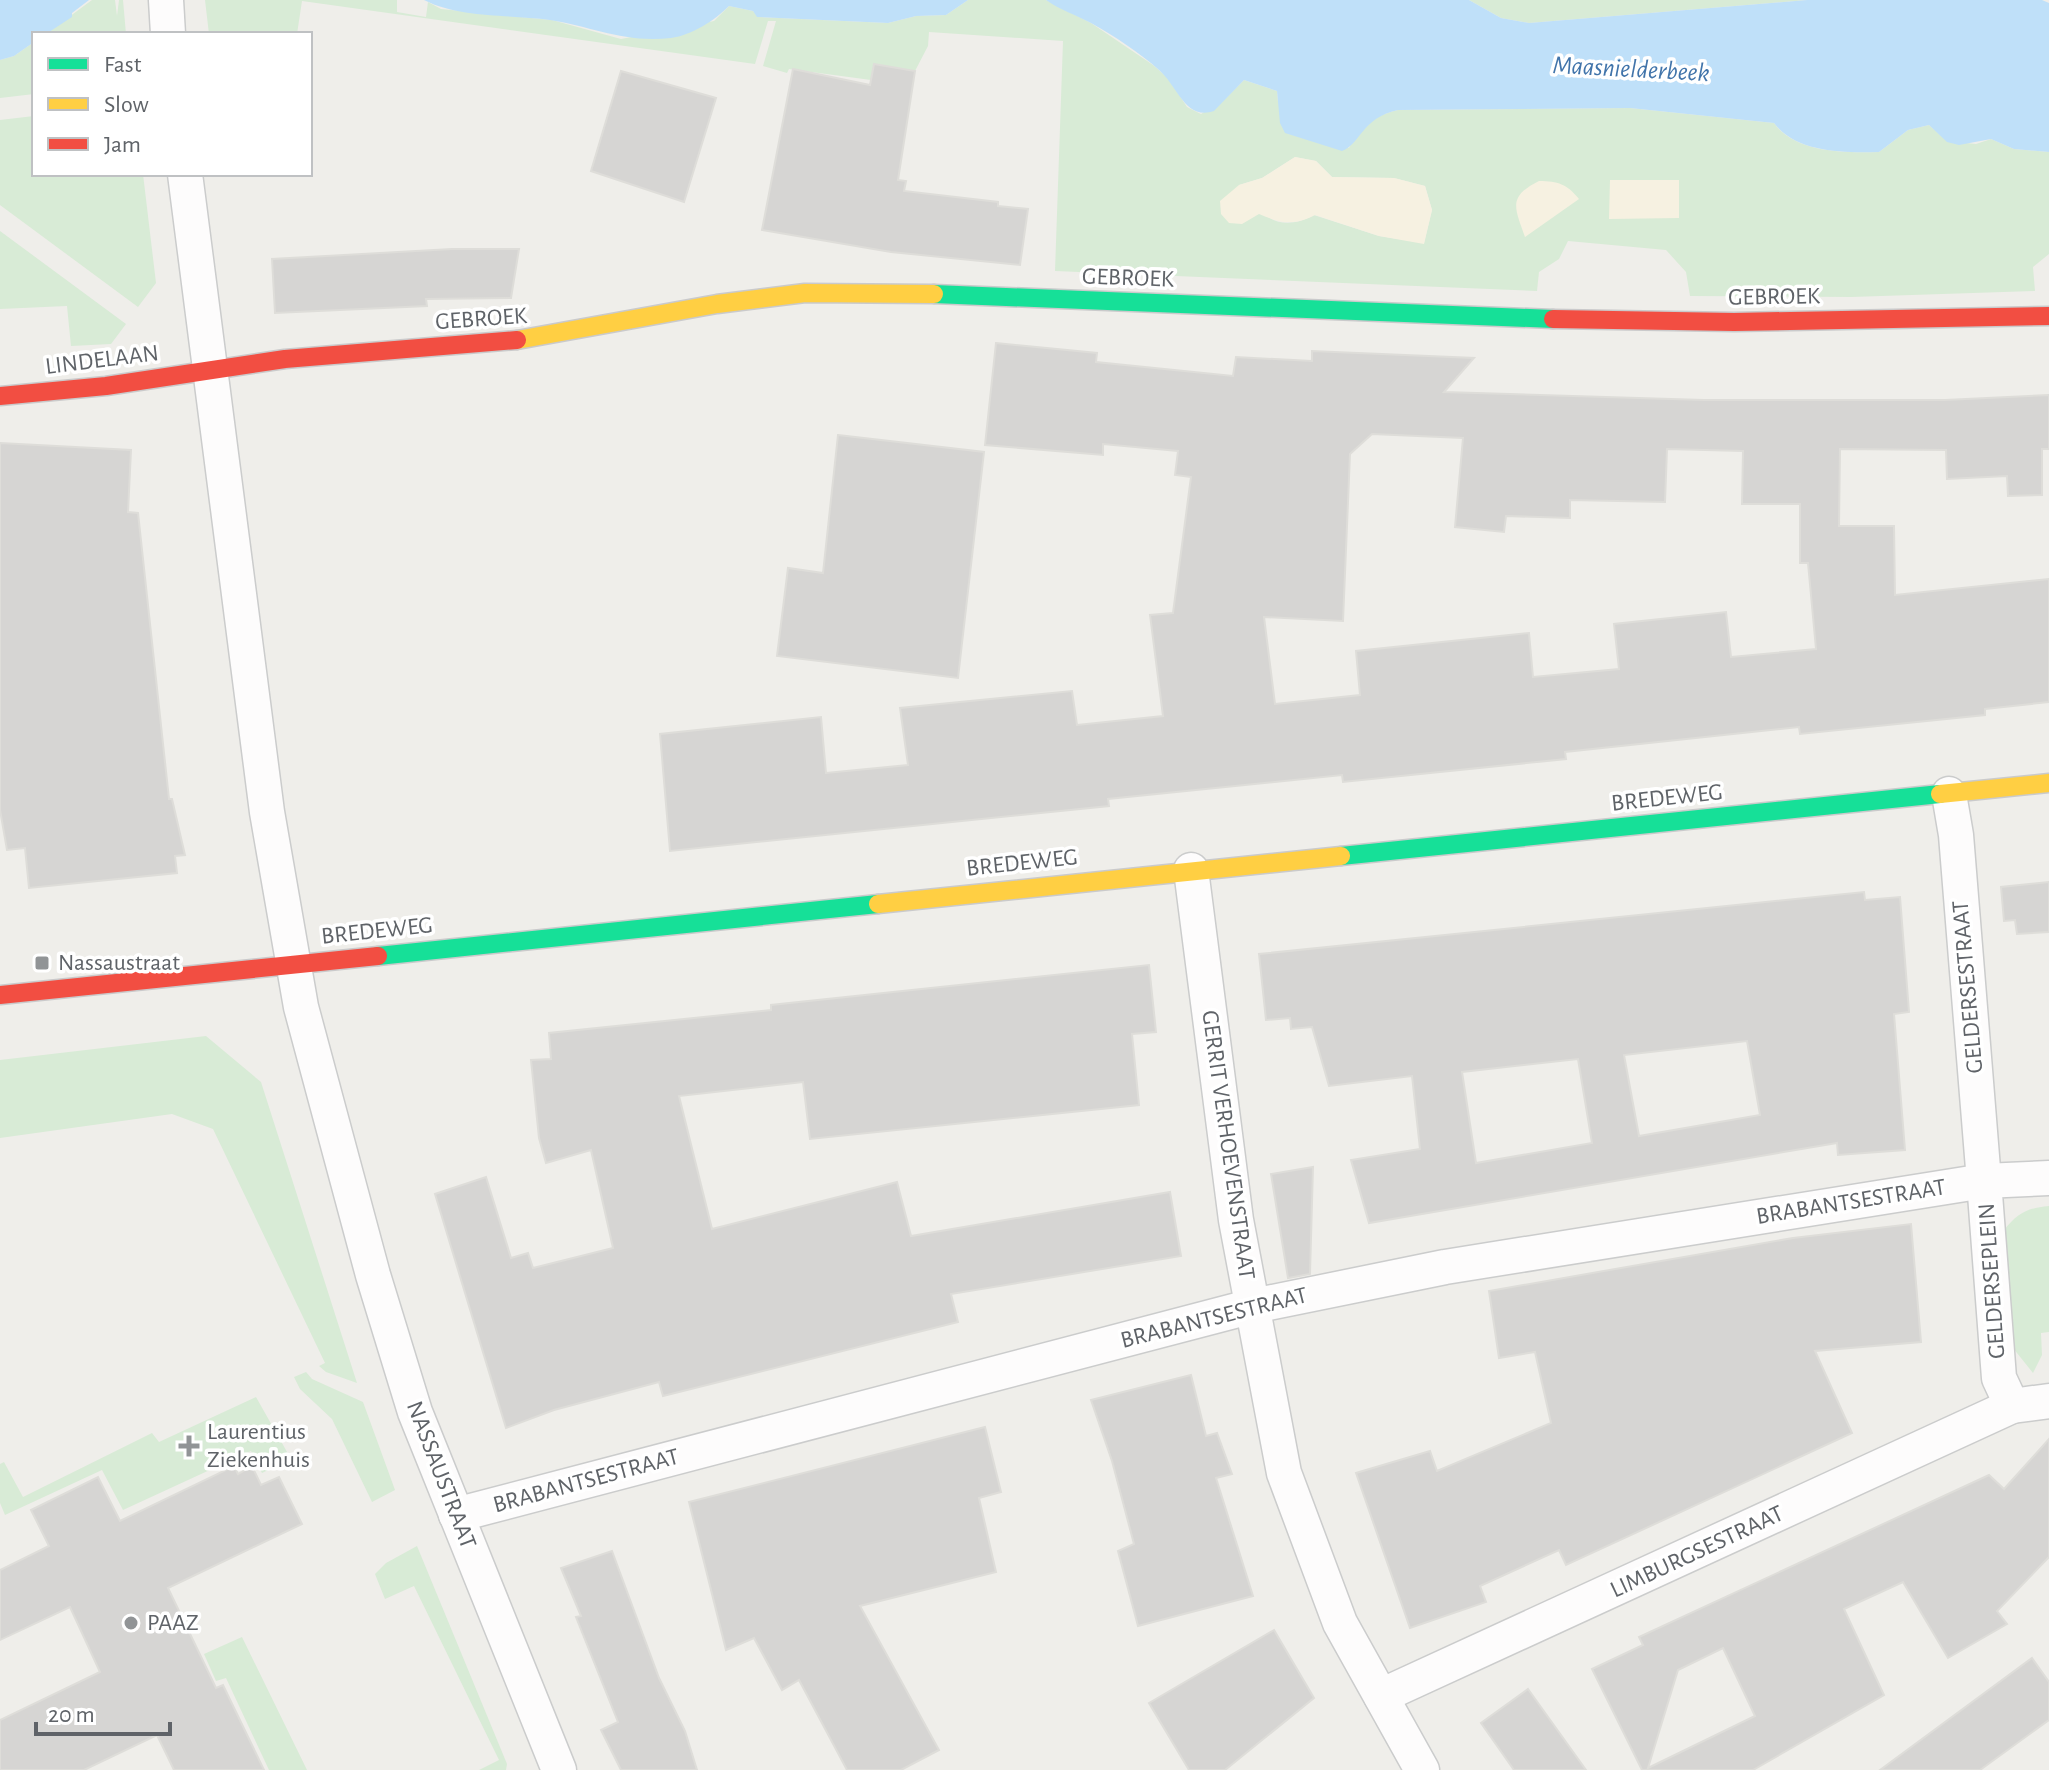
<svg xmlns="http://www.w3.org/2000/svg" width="2049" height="1770" font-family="'Alegreya Sans',sans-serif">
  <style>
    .green { fill: #d8ebd6; fill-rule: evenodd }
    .sand { fill: #f6f1e1 }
    .water { fill: #bfe0f9 }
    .building { fill: #d6d5d3; stroke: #deddd9; stroke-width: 2; fill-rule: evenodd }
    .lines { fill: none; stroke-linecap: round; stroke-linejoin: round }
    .street-casing { stroke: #cbcccc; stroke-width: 37 }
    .fast-casing { stroke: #cacacb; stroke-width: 21 }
    .slow-casing { stroke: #cacacb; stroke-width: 21 }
    .jam-casing { stroke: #cacacb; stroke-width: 21 }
    .street { stroke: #fdfcfc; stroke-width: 34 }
    .fast { stroke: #16e098; stroke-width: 18 }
    .slow { stroke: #ffcf43; stroke-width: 18 }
    .jam { stroke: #f24e42; stroke-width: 18 }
    .poi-dot { fill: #919496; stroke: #fff; stroke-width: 3 }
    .labels { text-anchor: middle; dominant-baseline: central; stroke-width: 7; stroke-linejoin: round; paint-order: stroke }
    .street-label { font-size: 24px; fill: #5f6368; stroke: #fff }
    .poi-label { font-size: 24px; fill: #5f6368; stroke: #fff; text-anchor: start }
    .water-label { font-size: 26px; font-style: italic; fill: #4174aa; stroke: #fff }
  </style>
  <rect width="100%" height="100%" fill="#efeeea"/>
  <g class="green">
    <polygon points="92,0 115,0 117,16 119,0 123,0 126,34 46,34"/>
    <path d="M 205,0 L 397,0 L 397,12 L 426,17 L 428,2 L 441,9 L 552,20 L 621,39 L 714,21 L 729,6 L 753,11 L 758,17 L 888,23 L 916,16 L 946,15 L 968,0 L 1046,0 L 1091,23 L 1153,65 L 1168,78 L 1187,107 L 1201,114 L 1223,101 L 1244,80 L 1277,91 L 1278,102 L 1349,148 C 1358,127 1376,115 1398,110 L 1630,108 L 1774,123 C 1795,153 1845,153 1879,152 L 1908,130 L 1929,125 L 1947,141 L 1976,144 L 1991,139 L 2014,149 L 2049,152 L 2049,254 L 2033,267 L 2035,291 L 1851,297 L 1690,296 L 1686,272 L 1666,250 L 1568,241 L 1559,259 L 1539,272 L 1537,291 L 1055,271 L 1063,41 L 929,32 L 928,46 L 915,71 L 874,64 L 871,80 L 789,69 L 787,73 L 763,66 L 776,21 L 768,21 L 755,64 L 302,1 L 297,34 L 209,34 ZM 1295,157 L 1316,161 L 1332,177 L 1394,178 L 1425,186 L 1432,210 L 1424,243 L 1379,236 L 1314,215 C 1277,235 1258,213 1239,185 L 1262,178 Z"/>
    <polygon points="1469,0 1807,0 1529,23 1501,18"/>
    <polygon points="34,42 34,94 0,98 0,60 14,56"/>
    <polygon points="34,116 34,174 143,174 156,283 138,307 0,205 0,120"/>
    <polygon points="0,231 126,324 111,344 71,346 67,306 0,309"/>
    <polygon points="206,1036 261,1082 357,1383 326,1372 319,1366 325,1363 213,1129 172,1114 0,1138 0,1060"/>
    <path d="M 2049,1206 L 2049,1332 L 2041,1333 L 2042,1355 L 2033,1373 L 2013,1348 L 2004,1230 C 2018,1213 2027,1208 2049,1206 Z"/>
    <polygon points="306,1372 312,1379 363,1402 395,1490 372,1502 332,1419 300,1389 294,1377"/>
    <polygon points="256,1397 291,1459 262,1473 251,1451 123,1510 102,1470 5,1515 0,1503 0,1464 4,1462 23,1497 152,1433 159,1442"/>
    <polygon points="417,1546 507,1764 506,1770 479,1770 499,1760 414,1586 385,1599 375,1574 386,1563"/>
    <polygon points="242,1637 307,1770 269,1770 226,1678 216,1681 204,1654"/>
  </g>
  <g class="sand">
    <path d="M 1295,157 L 1316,161 L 1332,177 L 1394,178 L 1425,186 L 1432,210 L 1424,244 L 1379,236 L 1315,215 C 1294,226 1279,223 1259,214 L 1242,224 L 1229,223 L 1221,214 L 1220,201 L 1239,185 L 1262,178 Z"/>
    <polygon points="1610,180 1679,180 1679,218 1609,219"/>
    <path d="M 1539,181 C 1558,181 1567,184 1579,199 L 1525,237 C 1515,208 1507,197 1539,181 Z"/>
  </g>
  <g class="water">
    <polygon points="0,0 89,0 72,13 72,17 46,34 34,34 34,42 14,56 0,60"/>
    <path d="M 424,0 L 968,0 L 946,15 L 916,16 L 888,23 L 757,17 L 753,11 L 729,6 C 714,21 692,35 671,38 C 623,43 594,27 550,20 C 509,14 462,19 424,0 Z"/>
    <path d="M 1046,0 L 1469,0 L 1501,18 L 1529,23 L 1807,0 L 2042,0 L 2049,3 L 2049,152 L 2014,149 L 1991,139 L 1959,145 L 1947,142 L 1929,125 L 1908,130 L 1879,152 C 1844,153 1796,153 1774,123 L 1630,108 L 1398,110 C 1361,118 1361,144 1342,151 L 1285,133 L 1280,123 L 1277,91 L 1244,80 L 1214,111 C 1185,121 1177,85 1159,70 C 1139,52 1114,36 1091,23 C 1076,15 1060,10 1046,0 Z"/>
  </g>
  <g class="building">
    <polygon points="874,64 915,71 898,180 906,181 904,191 998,202 998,206 1028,209 1020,265 891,252 762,230 793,69 870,85"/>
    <polygon points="621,71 716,98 684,202 591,171"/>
    <polygon points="452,249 519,249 511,298 426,299 427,306 275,313 272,259"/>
    <path d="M 996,343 L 1097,353 L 1096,362 L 1233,376 L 1236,357 L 1312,361 L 1312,351 L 1474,358 L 1444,392 L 1704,400 L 1945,400 L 2049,395 L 2049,449 L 2042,449 L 2042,495 L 2008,496 L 2007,476 L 1947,479 L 1946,450 L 1840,449 L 1839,526 L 1894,526 L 1895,595 L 2049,579 L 2049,702 L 1985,709 L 1985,715 L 1800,734 L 1799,727 L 1565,752 L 1566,759 L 1343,782 L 1342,775 L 1108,799 L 1109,806 L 670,851 L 660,734 L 821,717 L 826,773 L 908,765 L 900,708 L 1072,691 L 1077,725 L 1163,716 L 1150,615 L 1173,613 L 1191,477 L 1175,475 L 1178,451 L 1103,444 L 1103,455 L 985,445 ZM 1372,434 L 1463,438 L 1455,527 L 1504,532 L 1506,516 L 1570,518 L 1570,500 L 1665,502 L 1667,449 L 1743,451 L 1742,504 L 1800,504 L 1800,563 L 1808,563 L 1816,649 L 1731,657 L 1726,612 L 1614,624 L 1619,669 L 1533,677 L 1529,633 L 1356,651 L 1360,695 L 1275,704 L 1264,617 L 1343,621 L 1350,454 Z"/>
    <polygon points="838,435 984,452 958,678 777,656 788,568 823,573"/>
    <polygon points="0,443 131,450 128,512 138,513 169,799 172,799 185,855 175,856 177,873 29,888 25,848 7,850 0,810"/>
    <polygon points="2049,882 2049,932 2017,934 2015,920 2004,921 2001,887"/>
    <path d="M 1864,892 L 1865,900 L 1900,897 L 1909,1012 L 1894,1014 L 1905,1150 L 1838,1155 L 1837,1143 L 1369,1223 L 1351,1160 L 1420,1149 L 1412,1076 L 1329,1086 L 1312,1027 L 1291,1029 L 1290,1018 L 1266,1020 L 1259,954 ZM 1747,1041 L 1760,1115 L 1639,1136 L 1624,1055 ZM 1578,1059 L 1592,1143 L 1476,1163 L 1462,1072 Z"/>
    <polygon points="1149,965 1156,1032 1132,1034 1139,1105 810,1139 803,1082 679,1096 712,1229 897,1182 911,1236 1170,1192 1181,1256 951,1294 958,1322 663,1396 659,1382 554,1410 506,1428 435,1194 486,1177 511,1258 528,1253 533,1268 613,1248 591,1150 546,1163 539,1138 531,1060 551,1059 549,1033 771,1010 771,1005"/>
    <polygon points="1313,1167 1310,1274 1288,1278 1271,1174"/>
    <polygon points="1911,1224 1921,1342 1815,1351 1852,1433 1566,1565 1559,1550 1480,1586 1486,1602 1410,1628 1356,1473 1430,1451 1437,1471 1551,1423 1535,1352 1499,1358 1489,1291 1793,1238"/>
    <polygon points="1191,1375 1206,1436 1217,1433 1232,1474 1216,1478 1253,1596 1138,1626 1118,1551 1134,1544 1112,1461 1091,1400"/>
    <polygon points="985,1427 1001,1492 979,1498 996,1572 860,1606 939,1750 901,1770 847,1770 799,1680 782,1690 754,1638 726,1650 689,1502"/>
    <path d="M 2049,1439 L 2049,1557 L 1997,1611 L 2007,1624 L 1948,1658 L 1903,1582 L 1844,1609 L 1884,1695 L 1753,1770 L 1642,1770 L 1592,1669 L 1643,1645 L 1639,1637 L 1989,1475 L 2004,1489 ZM 1723,1648 L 1755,1716 L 1648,1768 L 1678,1670 Z"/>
    <polygon points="234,1466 238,1474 252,1466 261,1485 279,1477 302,1524 168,1588 216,1688 223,1685 264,1770 174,1770 157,1735 84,1770 0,1770 0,1720 100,1672 70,1607 0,1640 0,1570 49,1546 31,1510 98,1477 120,1521"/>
    <polygon points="612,1551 659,1678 685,1731 697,1770 621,1770 601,1730 618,1722 576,1617 581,1616 561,1568"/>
    <polygon points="1274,1630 1314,1698 1225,1770 1189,1770 1149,1703"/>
    <polygon points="2032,1658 2049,1682 2049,1720 1980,1770 1880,1770"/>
    <polygon points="1528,1689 1586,1770 1514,1770 1481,1723"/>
  </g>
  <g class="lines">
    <defs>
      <g id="street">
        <polyline points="166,0 168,34"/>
        <polyline points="185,174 267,812 301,1007 373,1275 415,1412 559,1770"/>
        <polyline points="1191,870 1236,1220 1284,1473 1340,1623 1422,1770"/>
        <polyline points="2049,1178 1984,1181 1999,1378 2012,1406 2049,1401"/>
        <polyline points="456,1515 1253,1306 1445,1267 1984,1181 1956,835 1949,794"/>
        <polyline points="1381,1696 2012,1406"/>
      </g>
      <g id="fast">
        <polyline points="934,294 1553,319"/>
        <polyline points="1341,856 1940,794"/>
        <polyline points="378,956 878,904"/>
      </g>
      <g id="slow">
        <polyline points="517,340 717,304 805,293 934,294"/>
        <polyline points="1940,794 2049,783"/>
        <polyline points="878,904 1341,856"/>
      </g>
      <g id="jam">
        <polyline points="1553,319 1734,322 2049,316"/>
        <polyline points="0,396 106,386 285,359 517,340"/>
        <polyline points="0,995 378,956"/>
      </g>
    </defs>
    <use href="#street" class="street-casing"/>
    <use href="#fast" class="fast-casing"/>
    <use href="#slow" class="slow-casing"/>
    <use href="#jam" class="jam-casing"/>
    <use href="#street" class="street"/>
    <use href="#fast" class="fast"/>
    <use href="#slow" class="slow"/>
    <use href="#jam" class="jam"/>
  </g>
  <g class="poi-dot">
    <rect x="34" y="955" width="16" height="16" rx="4"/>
    <path d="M185 1434h8v8h8v8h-8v8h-8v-8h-8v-8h8z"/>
    <circle cx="131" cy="1623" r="8"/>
  </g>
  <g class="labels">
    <g class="street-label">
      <text transform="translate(1128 278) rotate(2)">GEBROEK</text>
      <text transform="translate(1774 297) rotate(-1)">GEBROEK</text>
      <text transform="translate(481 319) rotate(-4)">GEBROEK</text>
      <text transform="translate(102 360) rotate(-7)">LINDELAAN</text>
      <text transform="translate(1667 798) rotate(-6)">BREDEWEG</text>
      <text transform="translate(1022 863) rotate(-6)">BREDEWEG</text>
      <text transform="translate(377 931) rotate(-6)">BREDEWEG</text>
      <text transform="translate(1968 987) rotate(-95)">GELDERSESTRAAT</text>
      <text transform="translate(1228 1145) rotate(82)">GERRIT VERHOEVENSTRAAT</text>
      <text transform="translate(1851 1202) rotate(-9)">BRABANTSESTRAAT</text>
      <text transform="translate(1992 1281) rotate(-94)">GELDERSEPLEIN</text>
      <text transform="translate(1214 1318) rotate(-14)">BRABANTSESTRAAT</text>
      <text transform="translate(441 1475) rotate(69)">NASSAUSTRAAT</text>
      <text transform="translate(586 1481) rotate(-15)">BRABANTSESTRAAT</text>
      <text transform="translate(1697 1552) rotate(-25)">LIMBURGSESTRAAT</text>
    </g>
    <g class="poi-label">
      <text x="58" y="963">Nassaustraat</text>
      <text x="207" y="1432">Laurentius<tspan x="207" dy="28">Ziekenhuis</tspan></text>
      <text x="147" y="1623">PAAZ</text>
    </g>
    <g class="water-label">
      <text transform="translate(1631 69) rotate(3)">Maasnielderbeek</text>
    </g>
  </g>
  <rect x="32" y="32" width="280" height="144" fill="#ffffff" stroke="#bfc1c3" stroke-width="2"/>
  <rect x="48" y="58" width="40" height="12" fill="#16e098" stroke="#bfc1c3" stroke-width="2"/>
  <text x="104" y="72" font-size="24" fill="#5f6368">Fast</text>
  <rect x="48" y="98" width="40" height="12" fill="#ffcf43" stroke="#bfc1c3" stroke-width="2"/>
  <text x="104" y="112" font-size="24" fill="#5f6368">Slow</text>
  <rect x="48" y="138" width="40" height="12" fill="#f24e42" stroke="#bfc1c3" stroke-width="2"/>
  <text x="104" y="152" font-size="24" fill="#5f6368">Jam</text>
  <path d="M36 1722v12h134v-12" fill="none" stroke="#5f6368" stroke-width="4"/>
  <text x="48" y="1722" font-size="24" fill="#5f6368" stroke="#ffffff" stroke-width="6" paint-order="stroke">20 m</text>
</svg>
